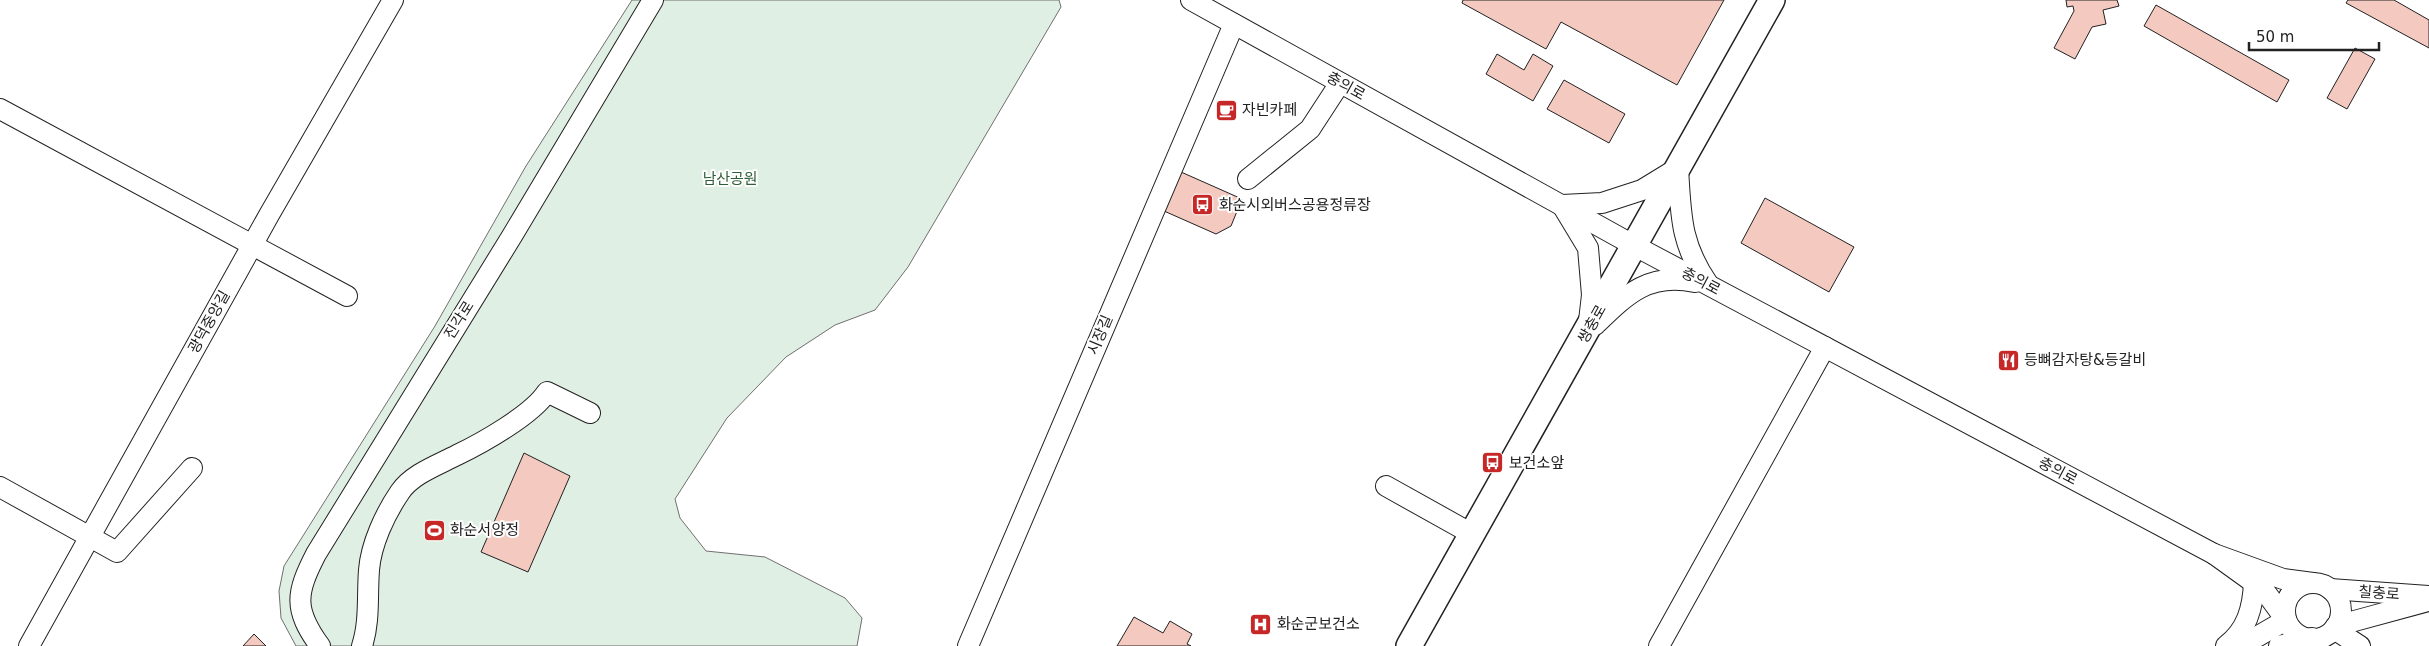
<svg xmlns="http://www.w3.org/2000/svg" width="2429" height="646" font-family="'DejaVu Sans','Noto Sans KR',sans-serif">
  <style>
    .green { fill: #e0efe3; stroke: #6f6f6f }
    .building { fill: #f3c9c0; stroke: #222 }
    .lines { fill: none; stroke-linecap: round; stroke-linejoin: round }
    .minor-casing { stroke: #222; stroke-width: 22 }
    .major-casing { stroke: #222; stroke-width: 28 }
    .minor { stroke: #fff; stroke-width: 20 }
    .major { stroke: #fff; stroke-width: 25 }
    .labels { text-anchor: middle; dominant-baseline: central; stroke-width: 4; stroke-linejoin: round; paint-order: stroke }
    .street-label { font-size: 15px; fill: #222; stroke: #fff }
    .poi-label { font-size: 15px; fill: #222; stroke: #fff; text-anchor: start }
    .park-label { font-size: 15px; fill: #2f5e38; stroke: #fff }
  </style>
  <rect width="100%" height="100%" fill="#fff"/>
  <polygon class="green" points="632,0 1059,0 1061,7 908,267 875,310 835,325 786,357 727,418 675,499 680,518 706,551 765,557 845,598 862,618 857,646 296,646 281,618 279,591 284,566 435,326 526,166"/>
  <g class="building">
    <polygon points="1463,0 1724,0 1677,85 1561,22 1546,49 1462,3"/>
    <polygon points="2066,0 2117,0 2119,6 2103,10 2106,24 2092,27 2075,59 2054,48 2074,11 2073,6 2067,7"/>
    <polygon points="2348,0 2394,0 2429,20 2429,48 2346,3"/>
    <polygon points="2156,5 2289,80 2277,102 2144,26"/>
    <polygon points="2355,48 2375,59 2347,109 2327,98"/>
    <polygon points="1497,54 1524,70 1533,54 1553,66 1533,101 1486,74"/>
    <polygon points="1564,80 1625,114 1609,143 1547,109"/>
    <polygon points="1181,172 1242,199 1231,226 1216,234 1164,211"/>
    <polygon points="1765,198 1854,247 1829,292 1741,243"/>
    <polygon points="524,453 570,476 528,572 481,552"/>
    <polygon points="1134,617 1163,633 1170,621 1192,634 1187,644 1191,646 1117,646"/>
    <polygon points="254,634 266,646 243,646"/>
  </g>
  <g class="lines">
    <defs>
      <g id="minor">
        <polyline points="1191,0 1635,246 2214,554"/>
        <polyline points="0,109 347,296"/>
        <polyline points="1248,179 1310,129 1340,83"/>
        <path d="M 1589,321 L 1592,295 L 1588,248 L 1562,205 L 1602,203 L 1642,190 L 1678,168 C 1681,215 1680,243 1708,284"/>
        <path d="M 1595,325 C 1626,295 1648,272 1695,282"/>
        <polyline points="1386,486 1472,534"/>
        <polyline points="0,487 117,552 192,468"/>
        <circle cx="2313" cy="611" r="28"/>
        <polyline points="2330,589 2429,596"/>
        <polyline points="2336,626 2428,601"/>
        <polyline points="2334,629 2360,646"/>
        <polyline points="29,646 269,215 393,0"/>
        <path d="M 320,646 C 293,609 296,593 316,554 L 512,236 L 653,0"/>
        <path d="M 362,646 C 370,621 367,596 369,570 C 371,544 385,514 400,492 C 412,474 438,465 457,455 C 482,443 532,415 547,392 L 590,413"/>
        <polyline points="968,646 1234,24"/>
        <polyline points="1659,646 1825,347"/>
        <path d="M 2226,646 C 2247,630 2253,608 2254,582"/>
        <polyline points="2241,646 2286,620 2264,590 2214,554 2283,579 2313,583"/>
        <polyline points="2279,646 2312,638"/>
      </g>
      <polyline id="major" points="1409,646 1772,0"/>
    </defs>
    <use href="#minor" class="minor-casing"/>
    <use href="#major" class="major-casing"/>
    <use href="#minor" class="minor"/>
    <use href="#major" class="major"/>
  </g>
  <defs>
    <symbol id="cafe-square" viewBox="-11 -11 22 22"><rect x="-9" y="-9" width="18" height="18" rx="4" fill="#c62828" stroke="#fff"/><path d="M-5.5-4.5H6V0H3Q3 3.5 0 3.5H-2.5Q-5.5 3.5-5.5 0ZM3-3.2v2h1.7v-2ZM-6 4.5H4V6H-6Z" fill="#fff"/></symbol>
    <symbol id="bus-square" viewBox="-11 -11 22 22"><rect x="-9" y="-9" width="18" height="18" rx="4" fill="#c62828" stroke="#fff"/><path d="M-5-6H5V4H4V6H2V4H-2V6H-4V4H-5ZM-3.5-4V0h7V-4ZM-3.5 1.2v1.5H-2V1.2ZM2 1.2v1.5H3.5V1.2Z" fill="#fff"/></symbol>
    <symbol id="restaurant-square" viewBox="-11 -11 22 22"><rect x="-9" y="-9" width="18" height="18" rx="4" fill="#c62828" stroke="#fff"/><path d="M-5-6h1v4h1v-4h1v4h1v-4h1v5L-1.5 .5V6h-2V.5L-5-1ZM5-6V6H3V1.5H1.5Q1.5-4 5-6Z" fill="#fff"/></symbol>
    <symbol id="stadium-square" viewBox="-11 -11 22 22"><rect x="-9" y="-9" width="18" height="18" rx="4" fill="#c62828" stroke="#fff"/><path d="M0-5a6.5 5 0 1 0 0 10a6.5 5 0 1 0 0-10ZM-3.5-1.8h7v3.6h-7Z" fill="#fff"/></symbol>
    <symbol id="hospital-square" viewBox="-11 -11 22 22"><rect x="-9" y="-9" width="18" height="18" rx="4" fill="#c62828" stroke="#fff"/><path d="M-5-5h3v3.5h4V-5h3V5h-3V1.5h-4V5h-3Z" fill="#fff"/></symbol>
  </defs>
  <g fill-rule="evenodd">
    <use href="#cafe-square" x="1214" y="98" width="25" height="25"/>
    <use href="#bus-square" x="1190" y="192" width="25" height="25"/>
    <use href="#restaurant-square" x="1996" y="348" width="25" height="25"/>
    <use href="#bus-square" x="1480" y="450" width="25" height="25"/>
    <use href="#stadium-square" x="422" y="518" width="25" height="25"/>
    <use href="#hospital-square" x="1248" y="612" width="25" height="25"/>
  </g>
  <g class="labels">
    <g class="street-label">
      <text transform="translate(1346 86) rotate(29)">충의로</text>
      <text transform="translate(1701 281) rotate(28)">충의로</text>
      <text transform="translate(459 320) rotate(-58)">진각로</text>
      <text transform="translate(209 322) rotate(-61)">광덕중앙길</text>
      <text transform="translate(1592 324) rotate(-61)">쌍충로</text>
      <text transform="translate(1100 335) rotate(-67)">시장길</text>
      <text transform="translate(2058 471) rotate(28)">충의로</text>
      <text transform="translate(2379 593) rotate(4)">칠충로</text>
    </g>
    <g class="poi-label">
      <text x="1242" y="110">자빈카페</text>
      <text x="1219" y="205">화순시외버스공용정류장</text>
      <text x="2024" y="360">등뼈감자탕&amp;등갈비</text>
      <text x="1509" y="463">보건소앞</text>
      <text x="450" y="530">화순서양정</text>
      <text x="1277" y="624">화순군보건소</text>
    </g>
    <g class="park-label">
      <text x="730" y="179">남산공원</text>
    </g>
  </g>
  <path d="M2249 42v8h130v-8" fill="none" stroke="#222222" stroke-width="2.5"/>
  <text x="2256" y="42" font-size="15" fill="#222222" stroke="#ffffff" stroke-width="4" paint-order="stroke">50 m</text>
</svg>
